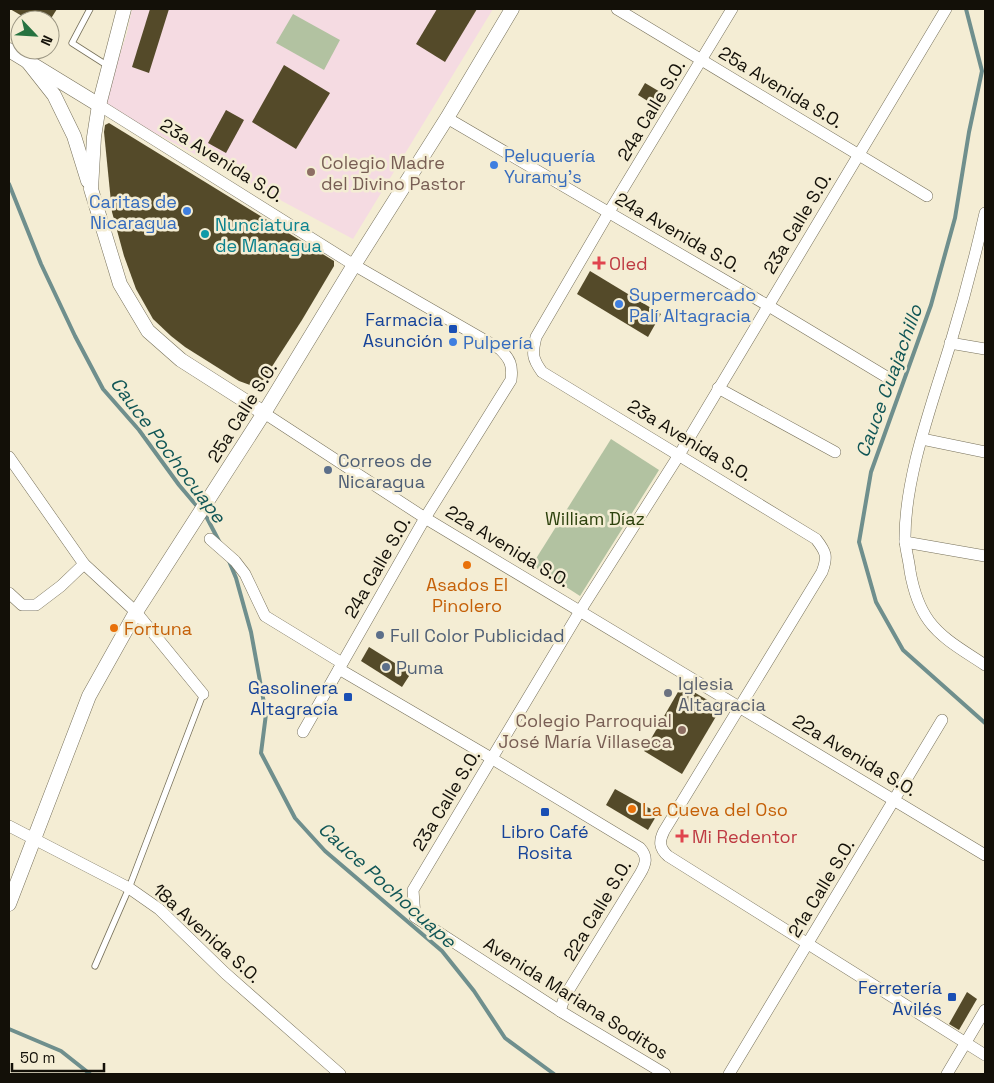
<svg xmlns="http://www.w3.org/2000/svg" width="994" height="1083" font-family="'Space Grotesk',sans-serif">
  <style>
    .education { fill: #f5dbe2 }
    .green { fill: #b2c2a1 }
    .lines { fill: none; stroke-linecap: round; stroke-linejoin: round }
    .stream { stroke: #6f8f8d; stroke-width: 4 }
    .building { fill: #544a29 }
    .service-casing { stroke: #77715b; stroke-width: 7 }
    .minor-casing { stroke: #77715b; stroke-width: 12 }
    .tertiary-casing { stroke: #77715b; stroke-width: 15 }
    .service { stroke: #fff; stroke-width: 5.5 }
    .minor { stroke: #fff; stroke-width: 11 }
    .tertiary { stroke: #fff; stroke-width: 14 }
    .shop-dot { fill: #3f7fe0; stroke: #f4edd4; stroke-width: 2 }
    .education-dot { fill: #8d6e63; stroke: #f4edd4; stroke-width: 2 }
    .culture-dot { fill: #0f9aa8; stroke: #f4edd4; stroke-width: 2 }
    .health-dot { fill: #e0444e; stroke: #f4edd4; stroke-width: 2 }
    .transit-dot { fill: #1a4fb4; stroke: #f4edd4; stroke-width: 2 }
    .service-dot { fill: #5c6f8a; stroke: #f4edd4; stroke-width: 2 }
    .food-dot { fill: #e8710a; stroke: #f4edd4; stroke-width: 2 }
    .worship-dot { fill: #6b7280; stroke: #f4edd4; stroke-width: 2 }
    .labels { text-anchor: middle; dominant-baseline: central; stroke-width: 5; stroke-linejoin: round; paint-order: stroke }
    .street-label { font-size: 18px; fill: #131008; stroke: #f4edd4 }
    .shop-label { font-size: 18px; fill: #366cbe; stroke: #f4edd4; text-anchor: start }
    .education-label { font-size: 18px; fill: #785e54; stroke: #f4edd4; text-anchor: start }
    .culture-label { font-size: 18px; fill: #0d838f; stroke: #f4edd4; text-anchor: start }
    .health-label { font-size: 18px; fill: #be3a42; stroke: #f4edd4; text-anchor: start }
    .transit-label { font-size: 18px; fill: #164399; stroke: #f4edd4; text-anchor: end }
    .service-label { font-size: 18px; fill: #4e5e75; stroke: #f4edd4; text-anchor: start }
    .park-label { font-size: 18px; fill: #2c410c; stroke: #f4edd4 }
    .food-label { font-size: 18px; fill: #c56008; stroke: #f4edd4; text-anchor: start }
    .worship-label { font-size: 18px; fill: #5b616d; stroke: #f4edd4; text-anchor: start }
    .water-label { font-size: 19px; font-style: italic; fill: #115656; stroke: #f4edd4 }
  </style>
  <rect width="100%" height="100%" fill="#f4edd4"/>
  <polygon class="education" points="132,9 493,9 353,239 103,105 127,33"/>
  <g class="green">
    <polygon points="293,14 340,40 324,70 276,43"/>
    <polygon points="611,439 659,470 580,596 532,565"/>
  </g>
  <g class="lines">
    <g class="stream">
      <polyline points="966,9 982,71 969,132 955,218 931,305 871,472 859,542 876,602 903,650 985,723"/>
      <polyline points="9,184 41,264 75,336 103,389 139,430 179,485 207,518 220,543"/>
      <polyline points="229,561 236,578 251,632 266,714 261,753 295,818 325,851 442,951 474,991 505,1038 554,1074"/>
      <polyline points="9,1029 61,1051 90,1074"/>
    </g>
  </g>
  <g class="building">
    <polygon points="10,9 57,9 50,20 29,20"/>
    <polygon points="150,9 169,9 149,73 132,67"/>
    <polygon points="437,9 477,9 445,62 416,44"/>
    <polygon points="284,65 330,93 296,149 252,122"/>
    <polygon points="645,83 667,96 659,108 638,95"/>
    <polygon points="226,110 244,120 226,153 208,143"/>
    <polygon points="109,123 334,261 334,266 302,320 264,379 257,385 250,385 239,381 185,347 171,336 153,319 136,289 124,256 112,212 104,132 105,125"/>
    <polygon points="590,271 661,314 648,337 577,294"/>
    <polygon points="369,647 411,673 402,687 361,661"/>
    <polygon points="682,685 721,708 682,774 644,751"/>
    <polygon points="615,789 658,813 648,830 606,805"/>
    <polygon points="967,992 977,999 959,1030 949,1024"/>
  </g>
  <g class="lines">
    <defs>
      <g id="service">
        <polyline points="90,9 72,43 108,66"/>
        <polyline points="95,966 129,888 203,694"/>
      </g>
      <g id="minor">
        <polyline points="617,9 927,196"/>
        <path d="M 732,9 L 609,212 L 536,337 C 532,354 532,358 542,372 L 816,539 C 826,552 828,556 822,572 L 664,831 C 659,841 659,848 668,856 L 985,1055"/>
        <path d="M 99,105 L 354,265 L 500,349 C 510,359 513,365 511,380 L 425,518 L 303,732"/>
        <polyline points="447,118 767,305 890,379"/>
        <path d="M 985,213 C 975,257 963,302 950,345 C 932,404 904,479 905,541 C 906,551 909,561 910,571 C 913,588 918,606 929,621 C 943,640 966,652 985,665"/>
        <polyline points="950,343 985,349"/>
        <polyline points="718,388 835,452"/>
        <polyline points="264,413 425,518 985,855"/>
        <polyline points="922,439 985,452"/>
        <polyline points="9,457 84,564 136,612 203,694"/>
        <polyline points="210,539 235,561 245,574 265,616 342,663"/>
        <polyline points="905,542 985,556"/>
        <polyline points="9,593 22,605 36,605 61,586 84,564"/>
        <path d="M 339,669 L 491,758 L 640,848 C 648,857 646,864 640,874 L 565,996 L 560,1011"/>
        <polyline points="9,826 129,888 159,909 225,973 340,1074"/>
        <polyline points="665,1074 560,1011 415,917 413,890 580,611 679,455 946,9"/>
        <polyline points="729,1074 942,720"/>
        <polyline points="947,1074 985,1010"/>
      </g>
      <g id="tertiary">
        <polyline points="124,9 99,105 94,137 91,189 120,284 148,331 181,360 264,413"/>
        <polyline points="9,50 99,105"/>
        <polyline points="28,62 54,95 74,136 88,181"/>
        <polyline points="9,904 89,696 136,612 264,413 354,265 447,118 512,9"/>
      </g>
    </defs>
    <use href="#service" class="service-casing"/>
    <use href="#minor" class="minor-casing"/>
    <use href="#tertiary" class="tertiary-casing"/>
    <use href="#service" class="service"/>
    <use href="#minor" class="minor"/>
    <use href="#tertiary" class="tertiary"/>
  </g>
  <g class="shop-dot">
    <circle cx="494" cy="165" r="5"/>
    <circle cx="187" cy="211" r="5"/>
    <circle cx="619" cy="304" r="5"/>
    <circle cx="453" cy="342" r="5"/>
  </g>
  <g class="education-dot">
    <circle cx="311" cy="172" r="5"/>
    <circle cx="682" cy="730" r="5"/>
  </g>
  <circle class="culture-dot" cx="205" cy="234" r="5"/>
  <g class="health-dot">
    <path d="M596.5 255.5h5v5h5v5h-5v5h-5v-5h-5v-5h5z"/>
    <path d="M679.5 828.5h5v5h5v5h-5v5h-5v-5h-5v-5h5z"/>
  </g>
  <g class="transit-dot">
    <rect x="448" y="324" width="10" height="10" rx="2.5"/>
    <rect x="343" y="692" width="10" height="10" rx="2.5"/>
    <rect x="540" y="807" width="10" height="10" rx="2.5"/>
    <rect x="947" y="992" width="10" height="10" rx="2.5"/>
  </g>
  <g class="service-dot">
    <circle cx="328" cy="470" r="5"/>
    <circle cx="380" cy="635" r="5"/>
    <circle cx="386" cy="667" r="5"/>
  </g>
  <g class="food-dot">
    <circle cx="467" cy="565" r="5"/>
    <circle cx="114" cy="628" r="5"/>
    <circle cx="632" cy="809" r="5"/>
  </g>
  <circle class="worship-dot" cx="668" cy="693" r="5"/>
  <g class="labels">
    <g class="street-label">
      <text transform="translate(781 87) rotate(31)">25a Avenida S.O.</text>
      <text transform="translate(651 110) rotate(-59)">24a Calle S.O.</text>
      <text transform="translate(222 160) rotate(32)">23a Avenida S.O.</text>
      <text transform="translate(797 223) rotate(-59)">23a Calle S.O.</text>
      <text transform="translate(678 232) rotate(30)">24a Avenida S.O.</text>
      <text transform="translate(242 412) rotate(-58)">25a Calle S.O.</text>
      <text transform="translate(690 440) rotate(31)">23a Avenida S.O.</text>
      <text transform="translate(508 546) rotate(31)">22a Avenida S.O.</text>
      <text transform="translate(377 567) rotate(-60)">24a Calle S.O.</text>
      <text transform="translate(855 755) rotate(31)">22a Avenida S.O.</text>
      <text transform="translate(446 800) rotate(-59)">23a Calle S.O.</text>
      <text transform="translate(821 888) rotate(-59)">21a Calle S.O.</text>
      <text transform="translate(597 910) rotate(-59)">22a Calle S.O.</text>
      <text transform="translate(207 933) rotate(42)">18a Avenida S.O.</text>
      <text transform="translate(576 998) rotate(32)">Avenida Mariana Soditos</text>
    </g>
    <g class="shop-label">
      <text x="504" y="155">Peluquería<tspan x="504" dy="21">Yuramy's</tspan></text>
      <text x="177" y="201" text-anchor="end">Caritas de<tspan x="177" dy="21">Nicaragua</tspan></text>
      <text x="629" y="294">Supermercado<tspan x="629" dy="21">Palí Altagracia</tspan></text>
      <text x="463" y="342">Pulpería</text>
    </g>
    <g class="education-label">
      <text x="321" y="162">Colegio Madre<tspan x="321" dy="21">del Divino Pastor</tspan></text>
      <text x="672" y="720" text-anchor="end">Colegio Parroquial<tspan x="672" dy="21">José María Villaseca</tspan></text>
    </g>
    <g class="culture-label">
      <text x="215" y="224">Nunciatura<tspan x="215" dy="21">de Managua</tspan></text>
    </g>
    <g class="health-label">
      <text x="609" y="263">Oled</text>
      <text x="692" y="836">Mi Redentor</text>
    </g>
    <g class="transit-label">
      <text x="443" y="319">Farmacia<tspan x="443" dy="21">Asunción</tspan></text>
      <text x="338" y="687">Gasolinera<tspan x="338" dy="21">Altagracia</tspan></text>
      <text x="545" y="831" text-anchor="middle">Libro Café<tspan x="545" dy="21">Rosita</tspan></text>
      <text x="942" y="987">Ferretería<tspan x="942" dy="21">Avilés</tspan></text>
    </g>
    <g class="service-label">
      <text x="338" y="460">Correos de<tspan x="338" dy="21">Nicaragua</tspan></text>
      <text x="390" y="635">Full Color Publicidad</text>
      <text x="396" y="667">Puma</text>
    </g>
    <g class="park-label">
      <text x="595" y="518">William Díaz</text>
    </g>
    <g class="food-label">
      <text x="467" y="584" text-anchor="middle">Asados El<tspan x="467" dy="21">Pinolero</tspan></text>
      <text x="124" y="628">Fortuna</text>
      <text x="642" y="809">La Cueva del Oso</text>
    </g>
    <g class="worship-label">
      <text x="678" y="683">Iglesia<tspan x="678" dy="21">Altagracia</tspan></text>
    </g>
    <g class="water-label">
      <text transform="translate(889 381) rotate(-70)">Cauce Cuajachillo</text>
      <text transform="translate(168 450) rotate(53)">Cauce Pochocuape</text>
      <text transform="translate(387 885) rotate(42)">Cauce Pochocuape</text>
    </g>
  </g>
  <rect width="994" height="1083" fill="none" stroke="#131008" stroke-width="20"/>
  <g transform="translate(35 35) rotate(115)"><circle r="24" fill="#f4edd4" stroke="#9a9582"/>
  <path d="M0-4L9 19L0 12L-9 19Z" fill="#277341"/>
  <text y="-8" font-size="14" font-weight="bold" text-anchor="middle" fill="#131008">N</text>
  </g>
  <path d="M12 1063v8h92v-8" fill="none" stroke="#131008" stroke-width="2.5"/>
  <text x="20" y="1063" font-size="15" fill="#131008" stroke="#f4edd4" stroke-width="4" paint-order="stroke">50 m</text>
</svg>
